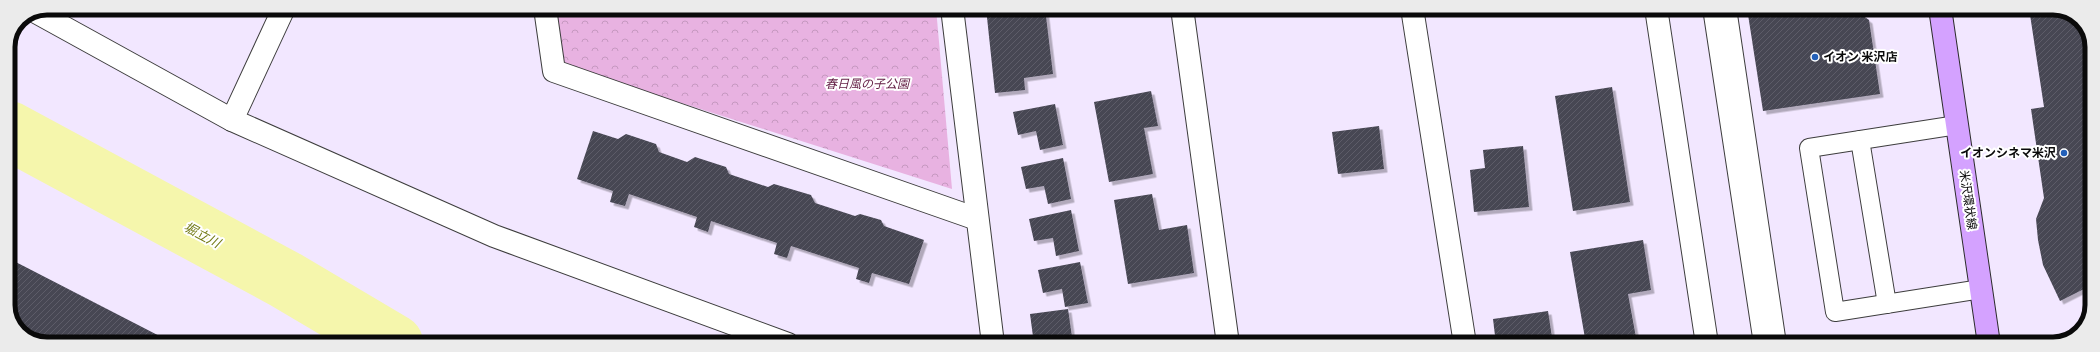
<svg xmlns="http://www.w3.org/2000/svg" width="2100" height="352" font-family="'Source Serif 4','Noto Sans JP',serif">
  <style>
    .park { fill: url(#park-crowns) }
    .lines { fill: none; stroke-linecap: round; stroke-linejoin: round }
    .river { stroke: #f5f6ac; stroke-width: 59 }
    .building { fill: url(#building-hatch); filter: url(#shadow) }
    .service-casing { stroke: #3d3d3d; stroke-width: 20 }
    .minor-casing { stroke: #3d3d3d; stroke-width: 24 }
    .secondary-casing { stroke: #2c2c2c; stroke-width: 24 }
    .service { stroke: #fff; stroke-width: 18 }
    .minor { stroke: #fff; stroke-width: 22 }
    .secondary { stroke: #d4a2ff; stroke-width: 22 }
    .poi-dot { fill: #2360b9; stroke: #fff; stroke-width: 1.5 }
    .labels { text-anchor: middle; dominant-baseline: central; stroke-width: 4; stroke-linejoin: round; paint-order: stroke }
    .poi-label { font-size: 12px; font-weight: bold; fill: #0a0a0a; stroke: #fff; text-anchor: start }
    .park-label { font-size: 12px; font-style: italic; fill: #611b42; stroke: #fff }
    .street-label { font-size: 12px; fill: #0a0a0a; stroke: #fff }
    .water-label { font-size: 13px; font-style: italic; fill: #707813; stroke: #fff }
    .rim { fill: none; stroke: #0a0a0a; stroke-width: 5 }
  </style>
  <defs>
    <pattern id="park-crowns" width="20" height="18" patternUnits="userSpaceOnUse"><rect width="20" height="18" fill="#e8b2e1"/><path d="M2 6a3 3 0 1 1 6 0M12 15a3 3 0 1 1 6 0" fill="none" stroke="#c698c0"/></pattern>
    <pattern id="building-hatch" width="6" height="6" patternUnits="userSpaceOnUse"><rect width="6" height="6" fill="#474653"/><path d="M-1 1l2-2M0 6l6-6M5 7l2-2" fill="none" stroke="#5d5c67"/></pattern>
    <filter id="shadow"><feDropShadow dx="3.5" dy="3.5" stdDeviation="0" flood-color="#0004"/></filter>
  </defs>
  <rect width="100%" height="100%" fill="#f2e7ff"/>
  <polygon class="park" points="555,8 936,8 952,189 562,65"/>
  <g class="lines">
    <polyline class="river" points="8,130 286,280 394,344"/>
  </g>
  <g class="building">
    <polygon points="986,8 1045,8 1053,74 1024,78 1025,90 995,93"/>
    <polygon points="1747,8 1852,8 1869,20 1880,94 1763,111"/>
    <polygon points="2029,8 2058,8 2081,20 2092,42 2092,285 2060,301 2043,265 2038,240 2036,219 2044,198 2031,109 2044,107"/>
    <polygon points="1612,87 1630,202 1573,211 1555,96"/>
    <polygon points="1151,91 1158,126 1144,128 1153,174 1109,182 1094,102"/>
    <polygon points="1055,104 1063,145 1040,150 1036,131 1018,135 1013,112"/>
    <polygon points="1379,126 1384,169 1338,174 1332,132"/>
    <polygon points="593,131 618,139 626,134 656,144 659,152 687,162 695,157 726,167 729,174 768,187 774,184 811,195 815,203 855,216 860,214 881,220 884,226 924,240 909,284 872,273 869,283 856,279 859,268 791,246 787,258 774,254 777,243 711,221 708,232 694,227 697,217 629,194 625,206 610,202 613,191 577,179"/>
    <polygon points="1523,146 1529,207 1474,212 1470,170 1485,168 1483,150"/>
    <polygon points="1063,158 1071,199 1048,204 1044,186 1026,189 1021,167"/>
    <polygon points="1152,194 1159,230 1187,225 1194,273 1128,284 1114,200"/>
    <polygon points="1071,210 1079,251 1056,256 1053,238 1034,241 1029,219"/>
    <polygon points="1643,240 1651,290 1628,294 1637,343 1586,344 1570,252"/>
    <polygon points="8,258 175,344 42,344 19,332 8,310"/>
    <polygon points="1080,262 1088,303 1065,307 1062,289 1043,293 1038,270"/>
    <polygon points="1068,309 1073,344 1034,344 1030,314"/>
    <polygon points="1548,311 1553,344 1496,344 1493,319"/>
    <polygon points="1172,335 1173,344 1143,344 1142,341"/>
    <polygon points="1413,340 1414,344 1395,344 1395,343"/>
  </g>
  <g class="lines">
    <defs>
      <g id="service">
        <polyline points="1712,8 1763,344"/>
        <polyline points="1727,8 1777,344"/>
        <polyline points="1957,125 1809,148 1835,312 1981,289"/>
        <polyline points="1860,140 1887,304"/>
      </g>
      <g id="minor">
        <polyline points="545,8 554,71 977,219"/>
        <polyline points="952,8 993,344"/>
        <polyline points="1182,8 1228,344"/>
        <polyline points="1412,8 1465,344"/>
        <polyline points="1656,8 1707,344"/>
        <polyline points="36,12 232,120 494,236 788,344"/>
        <polyline points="232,120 284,8"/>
      </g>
      <polyline id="secondary" points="1940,8 1989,344"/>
    </defs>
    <use href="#service" class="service-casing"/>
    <use href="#minor" class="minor-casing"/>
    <use href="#secondary" class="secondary-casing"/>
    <use href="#service" class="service"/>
    <use href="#minor" class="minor"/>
    <use href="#secondary" class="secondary"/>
  </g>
  <g class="poi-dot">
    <circle cx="1815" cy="57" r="4"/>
    <circle cx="2064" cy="153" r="4"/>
  </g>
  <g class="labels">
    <g class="poi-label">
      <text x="1823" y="57">イオン 米沢店</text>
      <text x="2056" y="153" text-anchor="end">イオンシネマ米沢</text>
    </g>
    <g class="park-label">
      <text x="867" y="84">春日風の子公園</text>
    </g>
    <g class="street-label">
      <text transform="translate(1968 200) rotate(82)">米沢環状線</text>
    </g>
    <g class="water-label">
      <text transform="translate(202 235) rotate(28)">堀立川</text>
    </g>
  </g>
  <path d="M0 0H2100V352H0ZM47 15H2053A32 32 0 0 1 2085 47V305A32 32 0 0 1 2053 337H47A32 32 0 0 1 15 305V47A32 32 0 0 1 47 15Z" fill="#ebebeb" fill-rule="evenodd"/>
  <path class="rim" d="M47 15H2053A32 32 0 0 1 2085 47V305A32 32 0 0 1 2053 337H47A32 32 0 0 1 15 305V47A32 32 0 0 1 47 15Z"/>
</svg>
